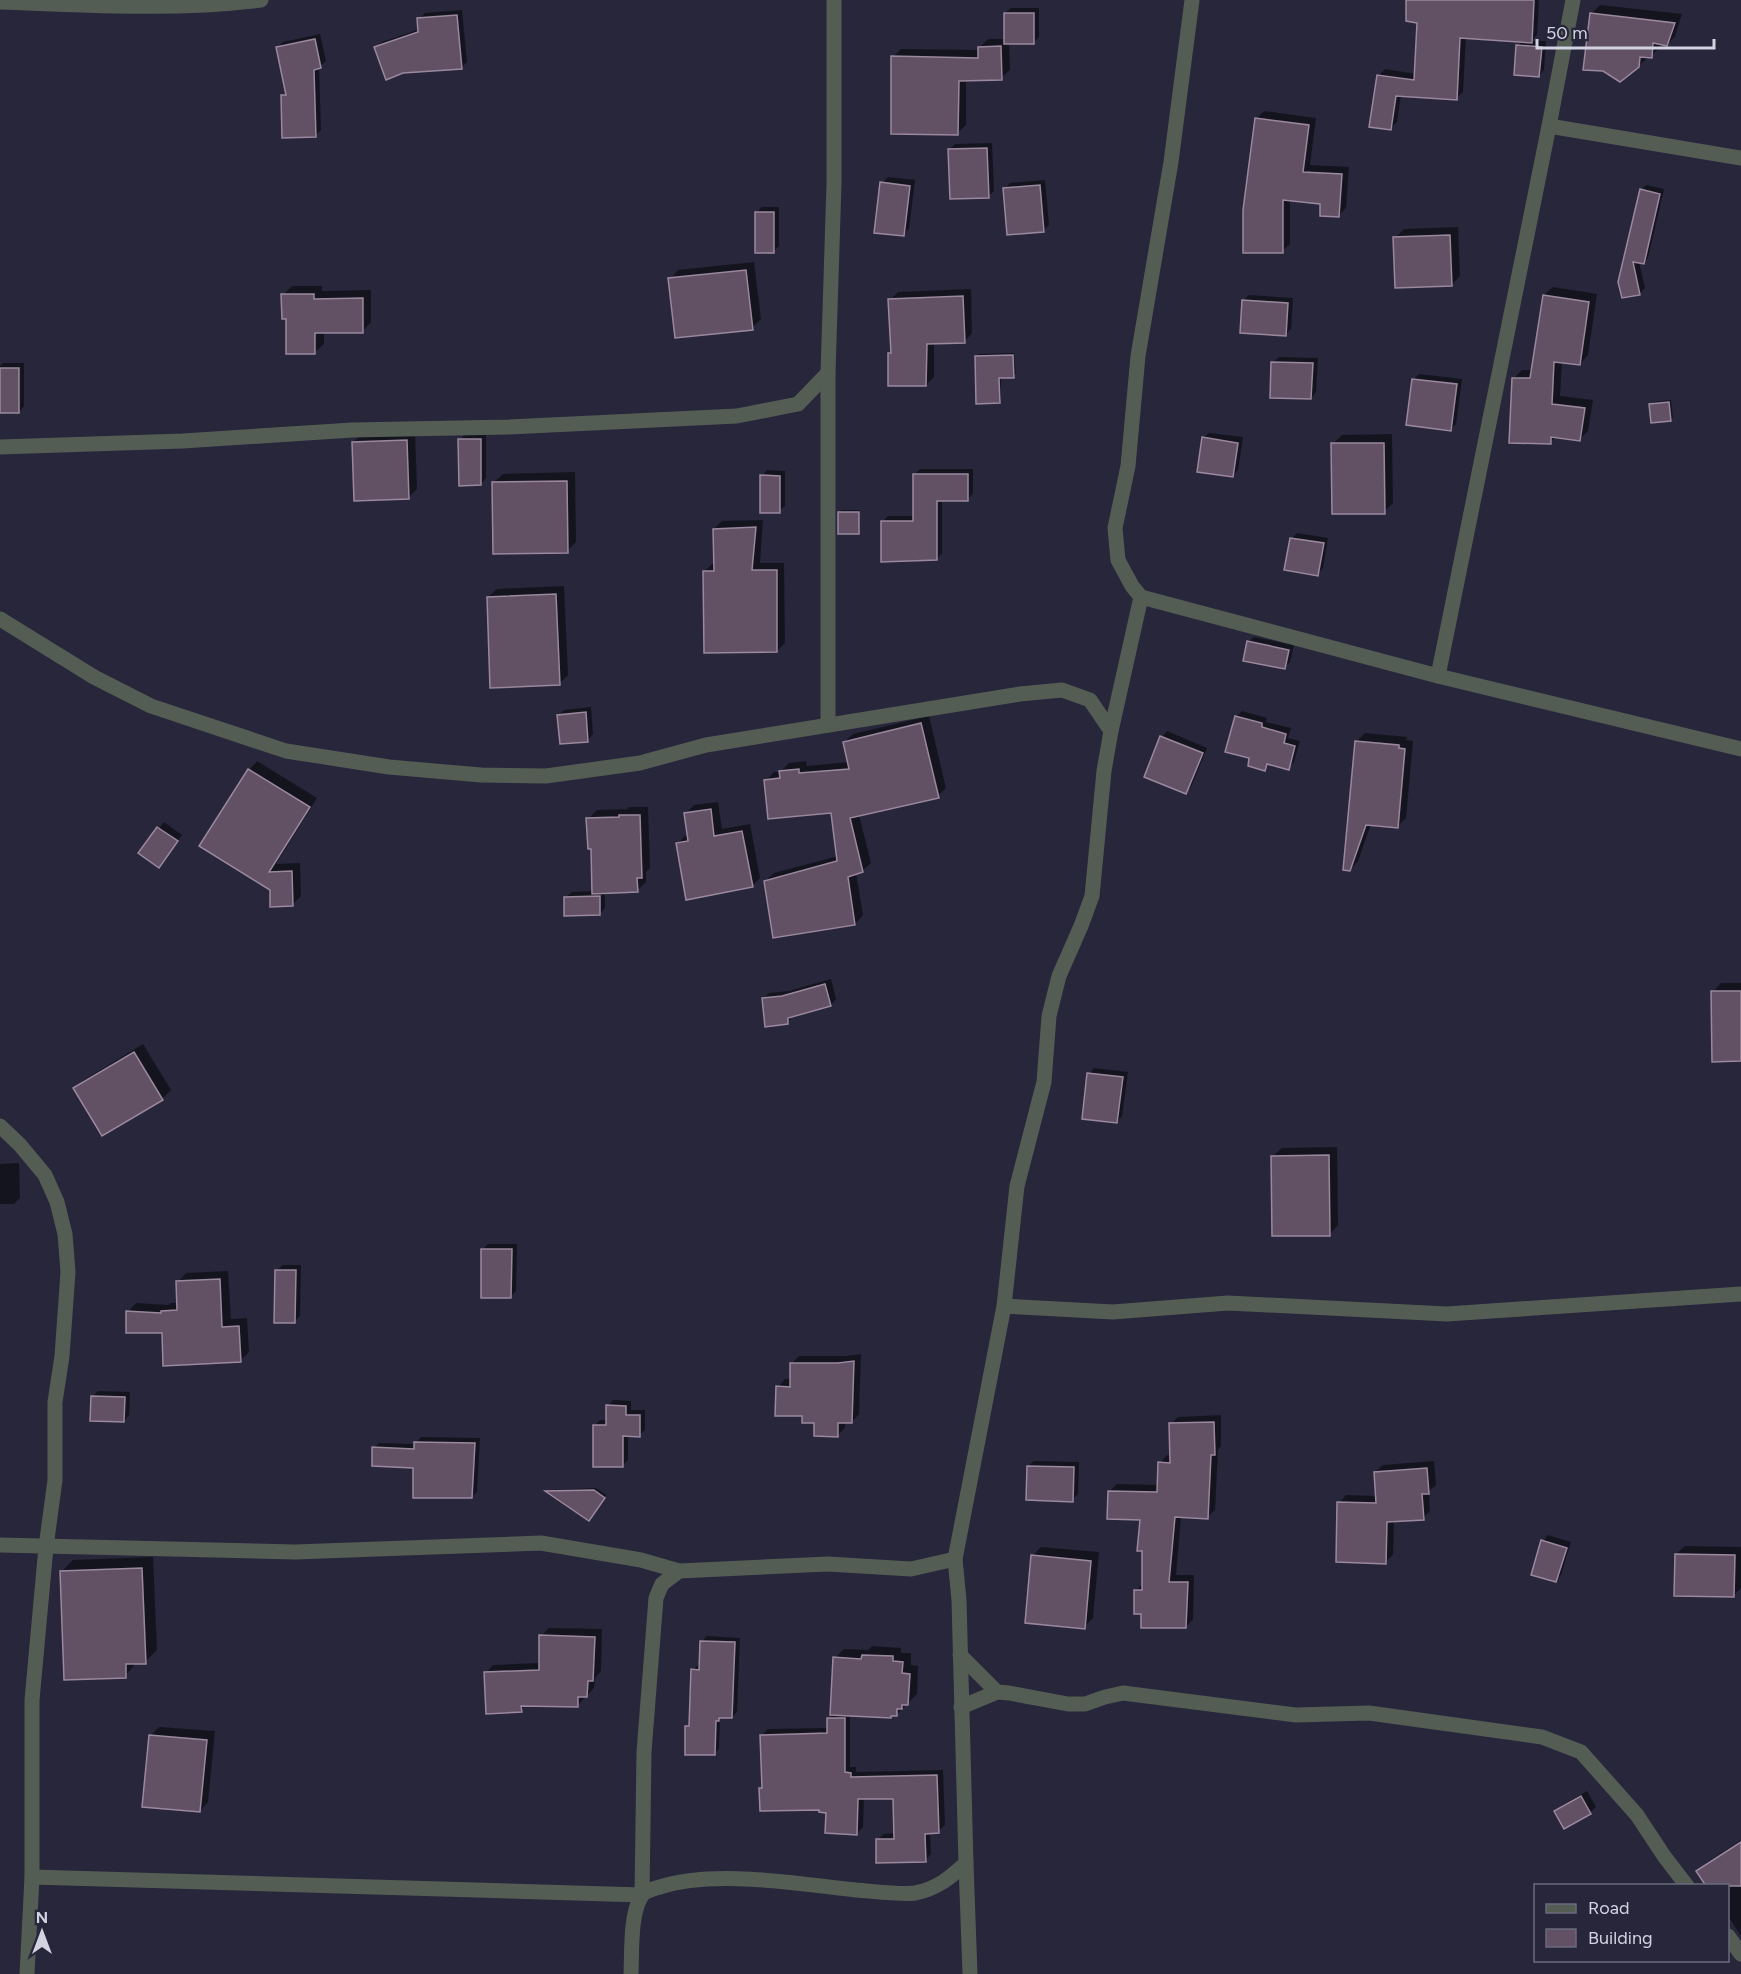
<svg xmlns="http://www.w3.org/2000/svg" width="1741" height="1974" font-family="Figtree,sans-serif">
  <style>
    .shadow { fill: #0007 }
    .building { fill: #625065; stroke: #9b889e; stroke-width: 1.5 }
    .lines { fill: none; stroke-linecap: round; stroke-linejoin: round }
    .minor { stroke: #535d54; stroke-width: 15 }
  </style>
  <rect width="100%" height="100%" fill="#27263b"/>
  <g class="shadow">
    <polygon points="1408,0 1539,0 1537,35 1531,41 1546,41 1544,70 1539,76 1518,46 1523,40 1466,36 1463,92 1456,98 1401,95 1397,122 1390,129 1378,76 1385,69 1416,74 1419,21"/>
    <polygon points="1600,5 1682,14 1675,36 1667,45 1661,43 1660,48 1638,66 1591,14"/>
    <polygon points="1011,8 1039,8 1039,37 1034,42 1009,42 1010,70 1001,78 966,79 966,125 957,133 893,57 901,49 979,50 979,48 988,39 1005,39 1005,13"/>
    <polygon points="462,10 467,62 461,68 376,47 382,42 420,29 419,19 425,13"/>
    <polygon points="320,34 326,61 319,67 321,130 316,135 283,95 287,91 278,47 283,42"/>
    <polygon points="1264,111 1316,118 1310,165 1349,167 1346,208 1339,215 1322,203 1290,199 1290,244 1282,251 1256,119"/>
    <polygon points="992,143 994,191 989,196 949,150 955,144"/>
    <polygon points="888,177 915,180 909,229 903,235 882,183"/>
    <polygon points="1045,180 1049,225 1044,230 1005,189 1010,183"/>
    <polygon points="1646,185 1664,189 1648,258 1643,263 1639,262 1645,288 1640,293 1623,296 1641,190"/>
    <polygon points="762,207 779,207 779,246 774,251 756,213"/>
    <polygon points="1458,227 1460,276 1452,285 1395,238 1404,229"/>
    <polygon points="754,262 761,319 752,328 670,279 678,270"/>
    <polygon points="292,286 322,286 322,291 371,290 371,322 363,331 324,331 324,344 315,352 287,317 283,295"/>
    <polygon points="1553,287 1597,294 1588,355 1580,364 1562,361 1560,396 1593,400 1588,431 1580,439 1557,436 1550,443 1514,378 1522,370 1533,370 1544,295"/>
    <polygon points="971,289 972,333 965,341 934,343 934,377 926,385 890,354 892,352 890,300 898,292"/>
    <polygon points="1249,295 1293,298 1291,329 1285,335 1243,301"/>
    <polygon points="1014,353 1016,374 1013,376 1001,377 1001,399 999,401 976,356 979,354"/>
    <polygon points="1279,357 1318,358 1316,392 1311,398 1273,362"/>
    <polygon points="3,363 24,363 24,406 19,412 0,412 0,366"/>
    <polygon points="1419,374 1462,379 1456,424 1450,430 1414,379"/>
    <polygon points="1671,400 1673,418 1670,420 1651,405 1653,402"/>
    <polygon points="415,432 417,489 408,498 353,442 362,434"/>
    <polygon points="1209,433 1243,437 1238,470 1233,476 1203,438"/>
    <polygon points="465,434 486,434 486,478 481,484 460,440"/>
    <polygon points="1392,434 1393,503 1384,512 1333,444 1342,435"/>
    <polygon points="920,469 973,469 973,493 968,499 942,499 942,553 937,559 883,521 888,516 914,516 914,475"/>
    <polygon points="767,470 785,471 785,506 779,511 762,476"/>
    <polygon points="575,472 576,542 567,551 494,482 503,474"/>
    <polygon points="842,510 860,510 860,530 858,532 839,512"/>
    <polygon points="763,520 760,563 784,563 785,643 777,651 704,572 712,564 716,564 714,529 722,521"/>
    <polygon points="1297,533 1328,538 1323,568 1318,574 1291,539"/>
    <polygon points="564,586 568,675 559,684 488,597 497,589"/>
    <polygon points="1254,637 1294,645 1290,662 1285,667 1248,642"/>
    <polygon points="591,707 593,734 588,740 559,715 564,710"/>
    <polygon points="1242,711 1267,718 1266,722 1291,728 1288,738 1300,741 1294,762 1289,768 1270,763 1265,769 1251,757 1236,717"/>
    <polygon points="929,716 946,788 938,796 859,815 871,863 862,871 856,873 863,915 855,924 765,881 774,873 838,856 832,811 766,781 774,772 780,772 789,763 806,761 807,766 849,762 844,742 853,734"/>
    <polygon points="1167,731 1207,748 1191,787 1185,792 1162,737"/>
    <polygon points="1365,733 1407,737 1406,740 1413,741 1406,818 1398,826 1371,824 1358,861 1350,870 1356,742"/>
    <polygon points="257,761 317,798 276,864 300,863 301,896 293,904 271,889 249,770"/>
    <polygon points="718,802 722,829 750,824 760,878 752,886 677,844 686,835 689,835 686,813 694,805"/>
    <polygon points="629,807 648,807 650,868 646,872 646,882 637,891 605,892 605,908 600,914 566,897 572,892 594,891 593,848 588,819 597,810 627,809"/>
    <polygon points="164,822 182,835 164,860 140,853"/>
    <polygon points="831,979 836,999 831,1005 793,1015 788,1023 764,998 769,993 789,991"/>
    <polygon points="1721,983 1741,983 1741,1060 1713,992"/>
    <polygon points="143,1044 171,1090 162,1099 75,1088 84,1080"/>
    <polygon points="1094,1068 1128,1072 1122,1116 1117,1122 1089,1074"/>
    <polygon points="1337,1147 1338,1225 1330,1234 1273,1156 1282,1148"/>
    <polygon points="19,1163 20,1198 14,1204 0,1204 0,1164"/>
    <polygon points="488,1244 517,1244 516,1291 510,1297 483,1249"/>
    <polygon points="283,1265 301,1265 300,1316 294,1322 277,1270"/>
    <polygon points="228,1271 231,1319 247,1318 249,1352 240,1361 163,1331 128,1312 136,1303 168,1305 171,1303 179,1303 178,1282 186,1273"/>
    <polygon points="861,1354 859,1414 852,1422 845,1421 845,1428 837,1436 804,1415 778,1387 785,1379 791,1379 791,1364 799,1356 847,1356"/>
    <polygon points="98,1391 130,1392 129,1415 124,1421 93,1396"/>
    <polygon points="613,1400 631,1401 631,1410 645,1410 645,1430 639,1435 628,1435 628,1460 622,1466 595,1425 600,1420 608,1420 608,1406"/>
    <polygon points="1221,1415 1221,1446 1218,1450 1215,1510 1207,1517 1181,1516 1176,1575 1194,1575 1193,1619 1186,1627 1143,1612 1136,1591 1143,1583 1142,1518 1109,1492 1117,1484 1159,1485 1160,1463 1167,1455 1171,1456 1171,1424 1178,1417"/>
    <polygon points="421,1437 480,1438 477,1492 471,1497 415,1466 374,1448 379,1443 415,1444"/>
    <polygon points="1034,1461 1079,1462 1078,1494 1072,1500 1028,1466"/>
    <polygon points="1434,1461 1436,1485 1429,1491 1430,1511 1423,1518 1394,1520 1393,1555 1385,1562 1339,1503 1346,1495 1377,1496 1375,1472 1383,1465"/>
    <polygon points="596,1488 606,1495 591,1517 548,1491 549,1490"/>
    <polygon points="1548,1535 1571,1542 1561,1575 1556,1581 1543,1541"/>
    <polygon points="1685,1546 1741,1547 1741,1588 1733,1596 1676,1554"/>
    <polygon points="1041,1547 1099,1552 1093,1618 1084,1627 1032,1556"/>
    <polygon points="153,1557 157,1650 145,1662 137,1662 125,1676 61,1572 73,1560"/>
    <polygon points="549,1628 602,1629 601,1671 595,1678 594,1688 577,1706 527,1705 521,1710 486,1673 493,1665 540,1663 541,1636"/>
    <polygon points="707,1636 740,1638 737,1712 732,1717 720,1718 719,1749 714,1754 687,1727 691,1723 693,1670 698,1665 701,1665 702,1641"/>
    <polygon points="872,1646 901,1648 901,1653 911,1653 911,1665 918,1666 917,1694 896,1715 850,1715 850,1767 856,1767 856,1772 943,1770 945,1825 938,1831 930,1832 931,1854 925,1861 877,1840 884,1834 895,1833 895,1797 864,1797 863,1827 857,1833 828,1811 761,1789 763,1786 762,1735 768,1729 828,1728 828,1719 832,1715 835,1658 844,1649 868,1650"/>
    <polygon points="159,1727 215,1731 208,1802 200,1811 151,1735"/>
    <polygon points="1587,1791 1596,1807 1590,1812 1565,1827 1556,1811 1561,1806"/>
    <polygon points="1741,1840 1741,1936 1728,1916 1728,1886 1698,1871 1706,1863"/>
  </g>
  <g class="building">
    <polygon points="1406,0 1534,0 1532,43 1460,38 1457,100 1396,96 1391,130 1369,127 1377,75 1414,80 1417,23 1406,21"/>
    <rect x="1004" y="13" width="30" height="31"/>
    <polygon points="1590,13 1675,23 1667,46 1653,43 1652,58 1640,57 1639,67 1620,82 1603,71 1583,70"/>
    <polygon points="457,15 462,69 403,73 386,80 374,47 418,32 417,18"/>
    <polygon points="315,39 321,68 314,70 316,137 282,138 281,95 286,95 276,47"/>
    <polygon points="1516,45 1542,47 1539,77 1514,75"/>
    <polygon points="1001,46 1002,80 959,81 958,135 891,134 891,56 978,58 978,47"/>
    <polygon points="1255,118 1309,125 1303,172 1342,174 1339,217 1320,216 1320,204 1283,200 1283,253 1243,253 1243,210"/>
    <polygon points="987,148 989,198 950,199 948,149"/>
    <polygon points="880,182 910,186 904,236 874,233"/>
    <polygon points="1040,185 1044,232 1007,235 1003,188"/>
    <polygon points="1640,189 1660,194 1644,264 1633,262 1640,295 1622,298 1618,282"/>
    <rect x="755" y="212" width="19" height="41"/>
    <polygon points="1450,235 1452,286 1395,288 1393,237"/>
    <polygon points="746,270 753,330 675,338 668,278"/>
    <polygon points="281,294 314,294 314,299 363,298 363,333 315,333 315,354 286,354 286,319 282,319"/>
    <polygon points="1543,295 1589,302 1580,365 1554,362 1552,404 1585,408 1580,441 1551,437 1551,444 1509,443 1512,378 1530,378"/>
    <polygon points="963,296 965,343 927,344 926,386 888,386 888,353 891,353 888,299"/>
    <polygon points="1242,300 1288,303 1286,336 1240,333"/>
    <polygon points="1013,355 1014,378 999,378 1000,403 976,404 975,356"/>
    <polygon points="1271,362 1313,363 1311,399 1270,398"/>
    <rect x="0" y="368" width="19" height="45"/>
    <polygon points="1412,379 1457,384 1451,431 1406,425"/>
    <polygon points="1669,402 1671,421 1651,423 1649,404"/>
    <polygon points="1202,437 1238,443 1233,477 1197,472"/>
    <polygon points="458,439 481,439 481,485 459,486"/>
    <polygon points="407,440 409,499 354,501 352,442"/>
    <polygon points="1331,443 1384,443 1385,514 1332,514"/>
    <polygon points="913,474 968,474 968,501 937,501 937,560 881,562 881,521 913,521"/>
    <polygon points="760,475 780,476 780,513 760,513"/>
    <polygon points="567,481 568,553 493,554 492,482"/>
    <rect x="838" y="512" width="21" height="22"/>
    <polygon points="756,527 752,570 777,570 777,652 704,653 703,571 714,571 713,529"/>
    <polygon points="1290,538 1324,543 1318,576 1284,570"/>
    <polygon points="556,594 560,685 490,688 487,597"/>
    <polygon points="1247,641 1289,650 1285,669 1243,661"/>
    <polygon points="586,712 588,742 560,744 557,715"/>
    <polygon points="1235,716 1262,723 1262,727 1286,734 1284,743 1295,746 1289,770 1267,764 1265,771 1248,766 1249,758 1225,752"/>
    <polygon points="921,723 939,798 850,818 863,872 848,877 855,925 773,938 764,881 837,861 831,813 768,819 764,780 780,778 779,771 799,769 799,773 849,769 843,742"/>
    <polygon points="1160,736 1203,753 1186,794 1144,777"/>
    <polygon points="1355,741 1399,745 1399,748 1405,749 1398,828 1366,825 1350,871 1343,870"/>
    <polygon points="248,769 310,807 269,872 292,871 293,906 270,907 270,890 199,846"/>
    <polygon points="711,809 714,836 742,831 753,887 686,900 676,843 688,841 684,813"/>
    <polygon points="619,815 640,815 642,878 637,878 638,892 592,894 591,849 588,849 586,818 619,817"/>
    <polygon points="157,827 178,841 159,868 138,853"/>
    <polygon points="600,896 600,915 564,916 564,897"/>
    <polygon points="825,984 831,1006 788,1018 788,1024 765,1027 762,998 782,996"/>
    <polygon points="1711,991 1741,991 1741,1061 1712,1062"/>
    <polygon points="134,1052 163,1100 102,1136 73,1088"/>
    <polygon points="1087,1073 1123,1077 1117,1123 1082,1119"/>
    <polygon points="1329,1155 1330,1236 1272,1236 1271,1156"/>
    <polygon points="481,1249 512,1249 511,1298 481,1298"/>
    <polygon points="275,1270 296,1270 295,1323 274,1323"/>
    <polygon points="220,1279 222,1327 239,1326 241,1362 163,1366 162,1333 126,1333 126,1311 161,1313 161,1311 177,1310 176,1281"/>
    <polygon points="854,1361 852,1423 838,1423 838,1437 814,1436 814,1423 802,1423 802,1416 775,1416 776,1386 790,1387 790,1363 838,1363"/>
    <polygon points="91,1396 125,1397 124,1422 90,1421"/>
    <polygon points="606,1405 626,1406 626,1415 640,1415 640,1437 623,1436 623,1467 593,1467 593,1425 606,1425"/>
    <polygon points="1214,1422 1215,1455 1211,1455 1208,1519 1175,1517 1169,1582 1188,1582 1186,1628 1141,1628 1141,1614 1134,1614 1134,1590 1142,1590 1142,1551 1137,1551 1140,1520 1107,1519 1108,1491 1157,1492 1158,1462 1170,1463 1169,1423"/>
    <polygon points="414,1442 475,1443 472,1498 413,1498 413,1468 372,1466 372,1447 414,1449"/>
    <polygon points="1027,1466 1074,1467 1073,1502 1026,1500"/>
    <polygon points="1427,1468 1429,1494 1422,1494 1424,1520 1387,1522 1386,1564 1336,1562 1337,1502 1376,1503 1374,1472"/>
    <polygon points="594,1490 605,1498 589,1521 545,1491"/>
    <polygon points="1541,1540 1567,1548 1556,1582 1531,1575"/>
    <polygon points="1675,1554 1735,1555 1734,1597 1674,1596"/>
    <polygon points="1031,1555 1091,1561 1085,1629 1025,1623"/>
    <polygon points="142,1568 146,1664 126,1664 126,1678 64,1680 60,1571"/>
    <polygon points="539,1635 595,1637 593,1681 588,1681 587,1697 578,1697 578,1707 521,1706 522,1712 486,1714 484,1672 539,1670"/>
    <polygon points="700,1641 735,1642 732,1718 719,1718 719,1721 716,1721 715,1755 685,1755 685,1726 689,1726 691,1669 699,1670"/>
    <polygon points="862,1655 893,1656 893,1661 903,1662 902,1673 910,1674 908,1705 902,1705 902,1709 897,1709 897,1716 891,1716 891,1718 830,1715 833,1657 861,1659"/>
    <polygon points="827,1718 845,1718 845,1772 851,1773 851,1777 937,1775 939,1833 925,1834 926,1862 876,1863 876,1839 894,1839 893,1799 858,1799 857,1835 825,1833 826,1813 819,1812 819,1810 760,1811 759,1788 762,1788 760,1735 827,1733"/>
    <polygon points="149,1735 207,1740 200,1812 142,1807"/>
    <polygon points="1581,1796 1591,1814 1564,1829 1554,1811"/>
    <polygon points="1741,1842 1741,1886 1706,1886 1696,1871"/>
  </g>
  <g class="lines">
    <g class="minor">
      <polyline points="1192,0 1171,162 1138,356 1128,466 1115,528 1118,560 1132,586 1141,597 1438,676 1741,749"/>
      <path d="M 0,2 C 87,5 175,11 261,0"/>
      <polyline points="1549,126 1741,158"/>
      <polyline points="0,447 183,441 352,430 509,427 737,416 798,404 828,373"/>
      <path d="M 0,619 L 94,677 L 151,706 L 286,751 L 389,767 L 481,775 L 546,776 L 640,763 L 706,745 L 1020,694 L 1062,690 L 1090,700 L 1111,731 L 1104,771 L 1092,896 L 1081,926 L 1059,976 L 1049,1016 L 1044,1082 L 1017,1186 L 1004,1306 L 955,1559 L 959,1600 L 966,1863 C 951,1877 937,1889 915,1893 C 901,1895 872,1891 856,1890 C 798,1884 715,1869 660,1887 C 653,1889 644,1891 641,1897 C 630,1915 632,1953 631,1974"/>
      <polyline points="1438,676 1549,126 1573,0"/>
      <polyline points="828,725 828,373 834,184 834,0"/>
      <polyline points="1111,731 1141,597"/>
      <polyline points="0,1126 20,1145 45,1175 57,1202 65,1234 68,1272 62,1356 55,1402 55,1480 46,1547 32,1700 32,1877 27,1974"/>
      <polyline points="1004,1306 1113,1312 1228,1303 1447,1314 1741,1294"/>
      <polyline points="0,1545 295,1552 541,1543 641,1560 679,1571 828,1564 911,1569 955,1559"/>
      <polyline points="960,1655 997,1692"/>
      <polyline points="961,1707 997,1692 1009,1693 1068,1704 1085,1704 1105,1697 1123,1693 1296,1715 1369,1713 1542,1737 1581,1752 1637,1815 1664,1856 1687,1886"/>
      <polyline points="966,1863 970,1974"/>
      <polyline points="32,1877 642,1895 644,1752 656,1598 662,1584 679,1571"/>
      <polyline points="1728,1936 1741,1954"/>
    </g>
  </g>
  <rect x="1534" y="1884" width="195" height="78" fill="#27263b" stroke="#6b6b7d" stroke-width="1.5"/>
  <rect x="1546" y="1904" width="30" height="9" fill="#535d54" stroke="#6b6b7d" stroke-width="1.5"/>
  <text x="1588" y="1914" font-size="18" fill="#d2d2e1">Road</text>
  <rect x="1546" y="1929" width="30" height="18" fill="#625065" stroke="#6b6b7d" stroke-width="1.5"/>
  <text x="1588" y="1944" font-size="18" fill="#d2d2e1">Building</text>
  <g transform="translate(42 1932)" stroke="#27263b" stroke-width="4.5" paint-order="stroke">
  <path d="M0-4.5L10 22L0 15L-10 22Z" fill="#d2d2e1"/>
  <text y="-9" font-size="16" font-weight="bold" text-anchor="middle" fill="#d2d2e1">N</text>
  </g>
  <path d="M1537 39v9h177v-9" fill="none" stroke="#d2d2e1" stroke-width="3"/>
  <text x="1546" y="39" font-size="18" fill="#d2d2e1" stroke="#27263b" stroke-width="4.5" paint-order="stroke">50 m</text>
</svg>
